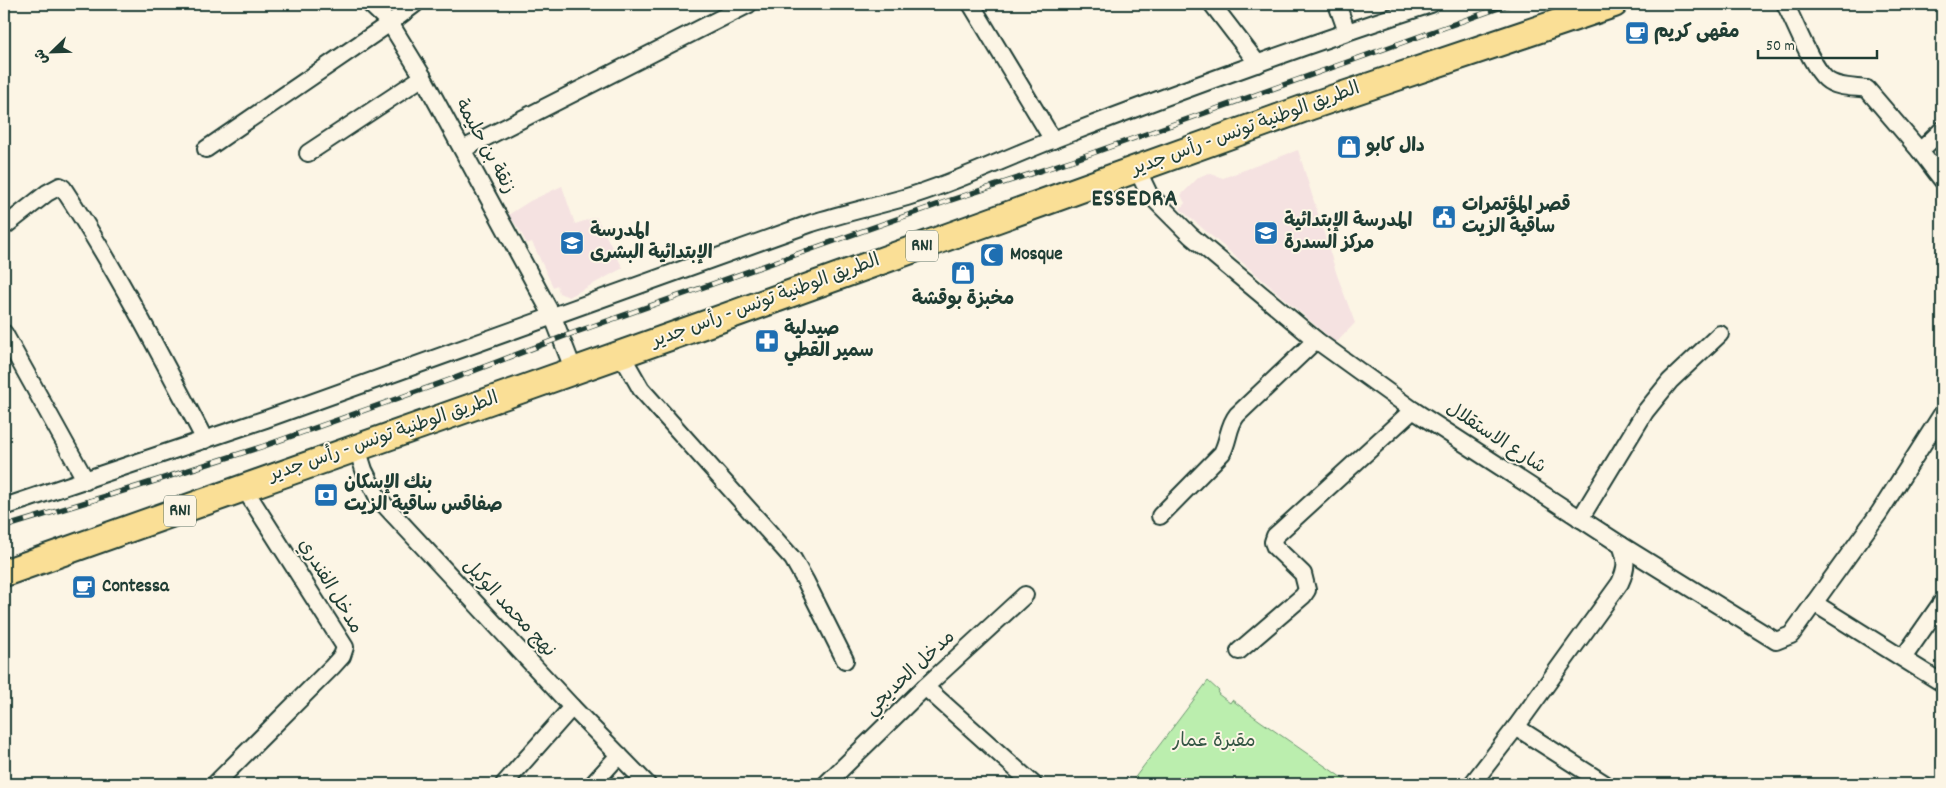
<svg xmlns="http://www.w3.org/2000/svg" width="1946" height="788" font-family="Dekko,'Playpen Sans Arabic',sans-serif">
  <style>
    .built { fill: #f5e2e1 }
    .green { fill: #bbeeae; stroke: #6d9671 }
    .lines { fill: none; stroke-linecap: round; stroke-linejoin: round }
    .street-casing { stroke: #1f3d34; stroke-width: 20 }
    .primary-casing { stroke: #1f3d34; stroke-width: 30 }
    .street { stroke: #fcf5e5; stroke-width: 16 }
    .primary { stroke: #fadf96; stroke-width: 26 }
    .rail-casing { stroke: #1f3d34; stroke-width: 5.5 }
    .rail { stroke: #fcf5e5; stroke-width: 4; stroke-dasharray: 11; stroke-linecap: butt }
    .labels { text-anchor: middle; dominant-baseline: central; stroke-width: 4; stroke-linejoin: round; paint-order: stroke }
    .shield { fill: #fcf5e5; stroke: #617469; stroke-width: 1 }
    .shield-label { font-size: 18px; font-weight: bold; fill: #1f3d34 }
    .poi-label { font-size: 19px; font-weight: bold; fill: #1f3d34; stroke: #fcf5e5; text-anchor: start }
    .street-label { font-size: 19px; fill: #1f3d34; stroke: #fcf5e5 }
    .park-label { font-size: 19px; fill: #365846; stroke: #fcf5e5 }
    .district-label { font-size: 24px; font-weight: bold; letter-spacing: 1px; fill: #1f3d34; stroke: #fcf5e5 }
  </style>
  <rect width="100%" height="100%" fill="#fcf5e5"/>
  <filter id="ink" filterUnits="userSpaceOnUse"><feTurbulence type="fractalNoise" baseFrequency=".02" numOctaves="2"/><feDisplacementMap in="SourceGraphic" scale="10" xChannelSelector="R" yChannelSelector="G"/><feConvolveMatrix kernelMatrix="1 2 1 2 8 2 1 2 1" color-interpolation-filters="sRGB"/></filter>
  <g filter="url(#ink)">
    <g class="built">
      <polygon points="1298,150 1337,275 1355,323 1336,343 1180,209 1185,203 1181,195 1199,177 1208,173 1223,178"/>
      <polygon points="562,186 575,224 596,217 623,268 569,297 559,293 557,285 553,287 532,242 527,244 519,229 508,215 530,201"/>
    </g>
    <polygon class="green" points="1208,681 1219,691 1218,694 1230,703 1232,700 1259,720 1348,782 1347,784 1130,784"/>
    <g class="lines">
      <defs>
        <g id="street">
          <polyline points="370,4 390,23 423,77 553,317 574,371"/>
          <polyline points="971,4 1053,140"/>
          <polyline points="1212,4 1258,64"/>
          <polyline points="1337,4 1347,32"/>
          <path d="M 1785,4 C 1795,22 1811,66 1826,79 C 1836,88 1854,87 1867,89 L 1920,151"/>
          <polyline points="1942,130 1920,151 1942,180"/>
          <polyline points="206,149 390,23 415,4"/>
          <polyline points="463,149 749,4"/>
          <polyline points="308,153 423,77"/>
          <path d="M 1137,169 L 1149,194 L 1191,236 L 1316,340 L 1413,410 L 1621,545 C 1627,560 1627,568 1620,583 L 1516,727 L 1472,784"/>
          <path d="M 5,226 L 47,193 L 60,186 L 63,188 C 116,269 160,354 205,440"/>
          <polyline points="4,333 86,481"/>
          <polyline points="621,354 641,389 793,559 806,582 845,660"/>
          <polyline points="357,448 364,470 378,498 572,707 647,784"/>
          <path d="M 4,507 L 266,419 L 812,223 C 844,213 876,206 907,197 C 958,182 1005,158 1055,139 C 1179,91 1305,45 1431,4"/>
          <path d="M 1160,516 L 1222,453 C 1229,440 1228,426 1237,415 L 1316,340"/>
          <polyline points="1580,519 1645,412 1670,381 1720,334"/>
          <polyline points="1621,545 1776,641 1791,635 1879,513 1942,414"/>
          <polyline points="1814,603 1942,683"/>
          <polyline points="1239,651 1303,596 1307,590 1303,574 1275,547 1273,542 1275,536 1413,410"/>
          <polyline points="1903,658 1942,602"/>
          <polyline points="925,687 1033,784"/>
          <polyline points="1516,727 1605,784"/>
          <polyline points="215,784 332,667 342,656 345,647 244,488"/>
          <polyline points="504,784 572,707"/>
          <polyline points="593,784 619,755"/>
          <polyline points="826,784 925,687 1025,595"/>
        </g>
        <polyline id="primary" points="4,573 706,324 1311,106 1614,4"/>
      </defs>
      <use href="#street" class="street-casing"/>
      <use href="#primary" class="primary-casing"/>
      <use href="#street" class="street"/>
      <use href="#primary" class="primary"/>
      <defs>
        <polyline id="rail" points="4,527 136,487 264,446 455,378 562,337 945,202 1073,160 1510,4"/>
      </defs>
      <use href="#rail" class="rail-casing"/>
      <use href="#rail" class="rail"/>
    </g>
  </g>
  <defs>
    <symbol id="cafe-square" viewBox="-11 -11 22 22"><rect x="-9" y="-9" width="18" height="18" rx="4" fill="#1f6fb2" stroke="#fcf5e5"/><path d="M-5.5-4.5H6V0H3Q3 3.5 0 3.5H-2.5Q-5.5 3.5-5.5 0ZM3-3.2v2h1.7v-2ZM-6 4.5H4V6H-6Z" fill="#fff"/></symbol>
    <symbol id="shop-square" viewBox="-11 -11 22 22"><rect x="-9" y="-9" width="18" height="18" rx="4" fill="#1f6fb2" stroke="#fcf5e5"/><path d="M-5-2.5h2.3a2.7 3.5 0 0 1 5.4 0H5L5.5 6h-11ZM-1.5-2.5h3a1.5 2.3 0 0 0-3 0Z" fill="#fff"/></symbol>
    <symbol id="civic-square" viewBox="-11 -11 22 22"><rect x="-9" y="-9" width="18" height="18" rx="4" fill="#1f6fb2" stroke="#fcf5e5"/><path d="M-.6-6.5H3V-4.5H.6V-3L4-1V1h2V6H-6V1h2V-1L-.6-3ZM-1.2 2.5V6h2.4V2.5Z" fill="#fff"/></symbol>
    <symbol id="school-square" viewBox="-11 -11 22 22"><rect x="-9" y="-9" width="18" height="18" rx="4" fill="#1f6fb2" stroke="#fcf5e5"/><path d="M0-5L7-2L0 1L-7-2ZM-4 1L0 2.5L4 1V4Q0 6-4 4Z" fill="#fff"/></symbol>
    <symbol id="mosque-square" viewBox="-11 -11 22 22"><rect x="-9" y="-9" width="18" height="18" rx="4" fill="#1f6fb2" stroke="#fcf5e5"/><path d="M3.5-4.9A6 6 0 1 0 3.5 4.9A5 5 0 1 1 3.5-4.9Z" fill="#fff"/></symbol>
    <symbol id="pharmacy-square" viewBox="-11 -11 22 22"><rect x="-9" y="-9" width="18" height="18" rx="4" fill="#1f6fb2" stroke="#fcf5e5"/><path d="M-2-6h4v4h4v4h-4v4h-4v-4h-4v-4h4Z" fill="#fff"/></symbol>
    <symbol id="bank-square" viewBox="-11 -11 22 22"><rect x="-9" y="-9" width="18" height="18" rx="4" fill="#1f6fb2" stroke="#fcf5e5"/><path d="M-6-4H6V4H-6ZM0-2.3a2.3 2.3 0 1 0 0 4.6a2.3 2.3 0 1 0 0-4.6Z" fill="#fff"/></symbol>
  </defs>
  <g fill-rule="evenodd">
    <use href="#cafe-square" x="1623" y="19" width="28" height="28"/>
    <use href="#shop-square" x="1335" y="133" width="28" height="28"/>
    <use href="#civic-square" x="1430" y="203" width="28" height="28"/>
    <use href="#school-square" x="1252" y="219" width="28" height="28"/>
    <use href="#school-square" x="558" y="229" width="28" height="28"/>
    <use href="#mosque-square" x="978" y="241" width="28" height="28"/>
    <use href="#shop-square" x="949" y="259" width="28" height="28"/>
    <use href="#pharmacy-square" x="753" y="327" width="28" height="28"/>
    <use href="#bank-square" x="312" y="481" width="28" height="28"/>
    <use href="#cafe-square" x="70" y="573" width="28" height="28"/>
  </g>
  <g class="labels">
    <g class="shield">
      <rect x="906" y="230.5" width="32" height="31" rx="4"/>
      <rect x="164" y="495.5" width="32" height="31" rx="4"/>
    </g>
    <g class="shield-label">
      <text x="922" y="246">RN1</text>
      <text x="180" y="511">RN1</text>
    </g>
    <g class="poi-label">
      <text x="1654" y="33">مقهى كريم</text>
      <text x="1366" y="147">دال كابو</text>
      <text x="1462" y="206">قصر المؤتمرات<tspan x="1462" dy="22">ساقية الزيت</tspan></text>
      <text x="1284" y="222">المدرسة الإبتدائية<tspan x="1284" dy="22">مركز السدرة</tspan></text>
      <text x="590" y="232">المدرسة<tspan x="590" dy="22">الإبتدائية البشرى</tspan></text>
      <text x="1010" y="255">Mosque</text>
      <text x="963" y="300" text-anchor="middle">مخبزة بوقشة</text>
      <text x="784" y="330">صيدلية<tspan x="784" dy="22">سمير القطي</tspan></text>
      <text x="344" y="484">بنك الإسكان<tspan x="344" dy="22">صفاقس ساقية الزيت</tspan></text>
      <text x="102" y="587">Contessa</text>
    </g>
    <g class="street-label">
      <text transform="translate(1246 130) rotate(-20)">الطريق الوطنية تونس - رأس جدير</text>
      <text transform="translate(484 147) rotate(61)">زنقة بن حليمة</text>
      <text transform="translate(766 302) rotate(-20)">الطريق الوطنية تونس - رأس جدير</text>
      <text transform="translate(384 438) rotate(-19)">الطريق الوطنية تونس - رأس جدير</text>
      <text transform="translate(1495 439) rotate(33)">شارع الاستقلال</text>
      <text transform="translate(329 587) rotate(59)">مدخل الفندري</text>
      <text transform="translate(508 609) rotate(47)">نهج محمد الوكيل</text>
      <text transform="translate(911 674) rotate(-43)">مدخل الحديجي</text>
    </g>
    <g class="park-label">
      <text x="1214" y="742">مقبرة عمار</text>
    </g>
    <g class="district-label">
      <text x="1135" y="200">ESSEDRA</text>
    </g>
  </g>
  <rect width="1946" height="788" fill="none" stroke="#fcf5e5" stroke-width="20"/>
  <rect x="10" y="10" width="1926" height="768" fill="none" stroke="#1f3d34" stroke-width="2" filter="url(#ink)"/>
  <g transform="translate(52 52) rotate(247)" stroke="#fcf5e5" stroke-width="4" paint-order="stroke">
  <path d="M0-4L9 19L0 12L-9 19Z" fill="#1f3d34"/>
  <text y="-8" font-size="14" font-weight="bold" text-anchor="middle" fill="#1f3d34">ش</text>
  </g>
  <path d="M1758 50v8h119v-8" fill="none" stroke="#1f3d34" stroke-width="2.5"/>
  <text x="1766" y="50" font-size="15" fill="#1f3d34" stroke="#fcf5e5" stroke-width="4" paint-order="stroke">50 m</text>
</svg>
